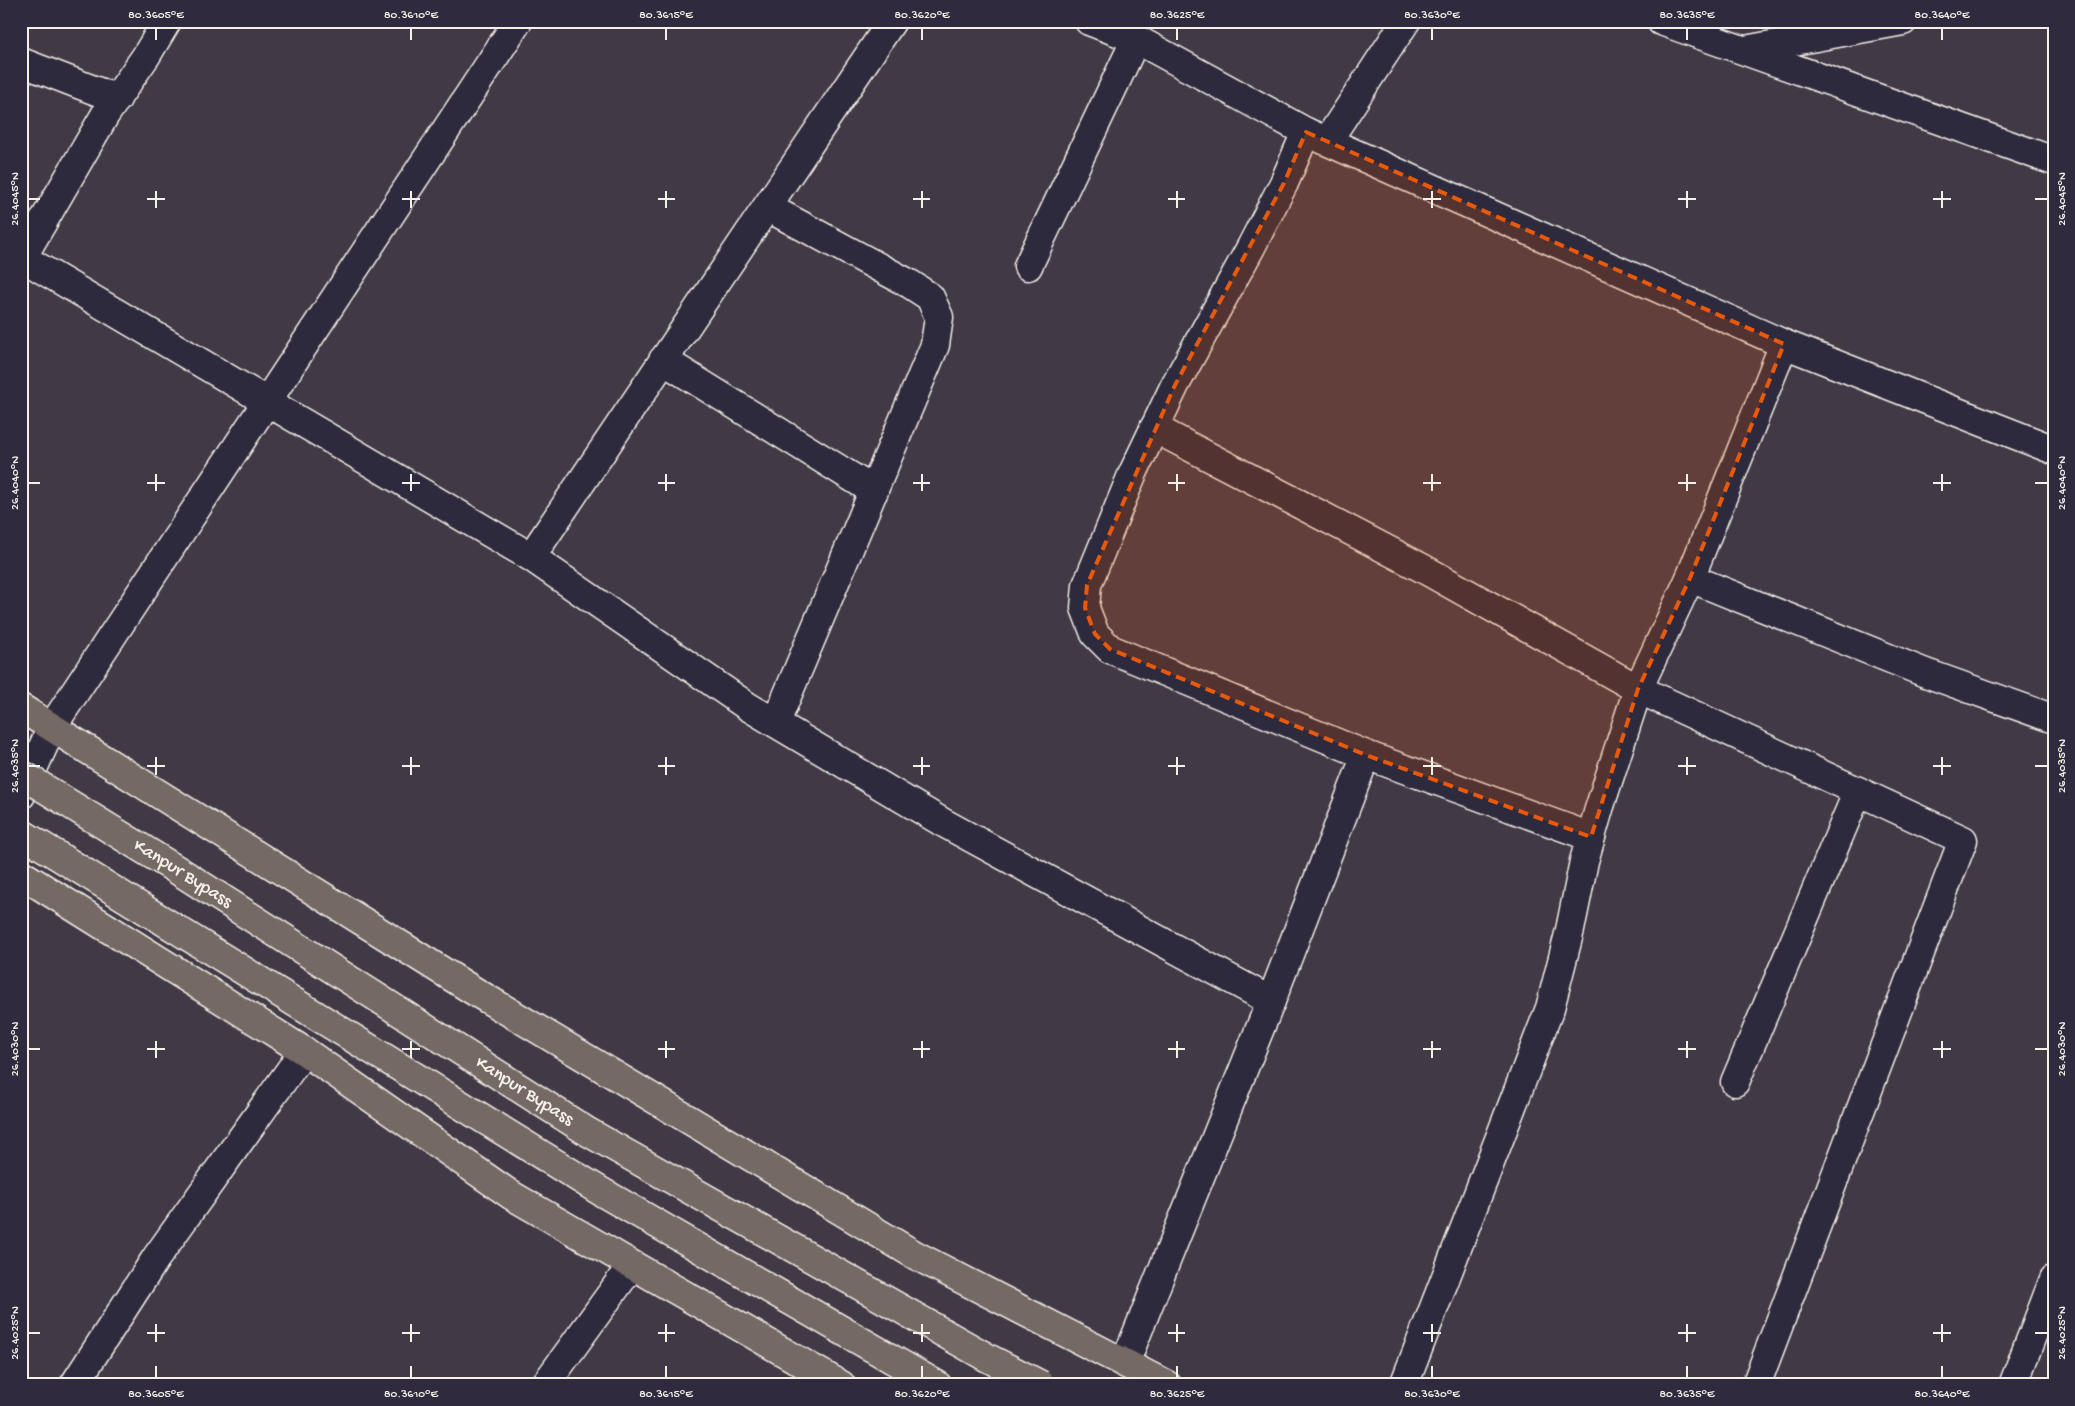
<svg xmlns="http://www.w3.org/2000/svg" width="2075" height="1406" font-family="'Gochi Hand',sans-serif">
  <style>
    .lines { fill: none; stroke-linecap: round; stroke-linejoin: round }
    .minor-casing { stroke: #f4f1e8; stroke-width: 31 }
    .major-casing { stroke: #f4f1e8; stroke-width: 31 }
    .highway-casing { stroke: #f4f1e8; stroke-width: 31 }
    .minor { stroke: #2f2a3d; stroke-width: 28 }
    .major { stroke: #756964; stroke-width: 28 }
    .highway { stroke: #756964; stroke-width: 28 }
    .highway-bridge-casing { stroke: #f4f1e8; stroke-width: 31; stroke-linecap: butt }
    .highway-bridge { stroke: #756964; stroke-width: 28 }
    .marked { fill: #e8590c; fill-opacity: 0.2; stroke: #e8590c; stroke-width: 4; stroke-dasharray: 10 6; stroke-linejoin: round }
    .ticks { fill: none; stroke: #f4f1e8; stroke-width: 2 }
    .labels { text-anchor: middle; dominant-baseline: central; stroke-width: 5; stroke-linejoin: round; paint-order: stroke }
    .street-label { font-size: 19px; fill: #f4f1e8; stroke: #2f2a3d }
    .neatline { fill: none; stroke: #f4f1e8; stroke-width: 2 }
    .ticks-label { font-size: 12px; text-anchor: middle; fill: #f4f1e8 }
  </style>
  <rect width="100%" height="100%" fill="#423947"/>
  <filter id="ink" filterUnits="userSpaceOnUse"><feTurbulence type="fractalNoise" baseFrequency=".02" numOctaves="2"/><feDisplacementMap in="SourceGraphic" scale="10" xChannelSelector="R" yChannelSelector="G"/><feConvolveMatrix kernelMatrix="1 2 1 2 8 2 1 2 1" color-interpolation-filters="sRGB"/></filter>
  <g filter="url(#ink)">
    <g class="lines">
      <defs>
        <g id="minor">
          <polyline points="1089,21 1136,39 1306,132 1784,344 2054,450"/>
          <polyline points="1661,21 2054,161"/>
          <polyline points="1745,50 1903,21"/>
          <polyline points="21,62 117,99"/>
          <polyline points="1306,132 1284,183 1251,247 1175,385 1132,475 1087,585 1085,608 1095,634 1110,649 1366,755 1591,837"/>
          <polyline points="1328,140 1406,21"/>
          <polyline points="767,207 910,284 930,297 939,317 935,345 776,722"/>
          <polyline points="21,257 531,557 892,21"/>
          <polyline points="22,258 105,115 146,56 167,21"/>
          <polyline points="1028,266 1136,39"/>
          <polyline points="663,360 874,491"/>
          <polyline points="1154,428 1422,568 1638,689 1599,809 1584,861 1570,930 1550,1008 1404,1385"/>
          <polyline points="531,557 747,706 942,822 1271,1001"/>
          <polyline points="1690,578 1923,672 2054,719"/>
          <polyline points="21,795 52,727 518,21"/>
          <polyline points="1735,1082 1858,791"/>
          <polyline points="1125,1363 1271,1001 1366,755"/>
          <polyline points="74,1385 156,1258 304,1051"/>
          <polyline points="545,1385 632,1265"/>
          <polyline points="1756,1385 1963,840 1638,689 1690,578 1784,344"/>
          <polyline points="2013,1385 2054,1279"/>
        </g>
        <g id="major">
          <polyline points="21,708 474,991 915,1255 1167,1385"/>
          <polyline points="21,874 304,1051 511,1195 841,1385"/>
        </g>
        <polyline id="highway" points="21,833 600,1191 937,1385"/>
      </defs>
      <use href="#minor" class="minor-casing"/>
      <use href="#major" class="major-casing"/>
      <use href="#highway" class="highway-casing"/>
      <use href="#minor" class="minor"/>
      <use href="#major" class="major"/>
      <use href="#highway" class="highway"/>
      <defs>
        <g id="highway-bridge">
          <path id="s1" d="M 21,774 L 182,873 L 588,1132 L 988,1358 L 1041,1385"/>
        </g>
      </defs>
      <use href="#highway-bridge" class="highway-bridge-casing"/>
      <use href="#highway-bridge" class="highway-bridge"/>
    </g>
  </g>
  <path class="marked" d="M 1306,132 L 1784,344 L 1690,578 L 1638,689 L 1591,837 L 1366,755 L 1110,649 L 1095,634 L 1085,608 L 1087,585 L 1175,385 L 1284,183 Z"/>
  <path class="ticks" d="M 156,28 L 156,40M 411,28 L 411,40M 666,28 L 666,40M 922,28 L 922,40M 1177,28 L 1177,40M 1432,28 L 1432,40M 1687,28 L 1687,40M 1942,28 L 1942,40M 156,191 L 156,208M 411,191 L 411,208M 666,191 L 666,208M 922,191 L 922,208M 1177,191 L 1177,208M 1432,191 L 1432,208M 1687,191 L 1687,208M 1942,191 L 1942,208M 28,199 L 40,199M 147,199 L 165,199M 402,199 L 420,199M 658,199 L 675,199M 913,199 L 930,199M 1168,199 L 1185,199M 1423,199 L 1441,199M 1678,199 L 1696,199M 1933,199 L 1951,199M 2035,199 L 2048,199M 156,474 L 156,491M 411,474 L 411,491M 666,474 L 666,491M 922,474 L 922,491M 1177,474 L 1177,491M 1432,474 L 1432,491M 1687,474 L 1687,491M 1942,474 L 1942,491M 28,483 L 40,483M 147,483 L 165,483M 402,483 L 420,483M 658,483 L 675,483M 913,483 L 930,483M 1168,483 L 1185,483M 1423,483 L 1441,483M 1678,483 L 1696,483M 1933,483 L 1951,483M 2035,483 L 2048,483M 156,757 L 156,775M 411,757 L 411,775M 666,757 L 666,775M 922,757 L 922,775M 1177,757 L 1177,775M 1432,757 L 1432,775M 1687,757 L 1687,775M 1942,757 L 1942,775M 28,766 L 40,766M 147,766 L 165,766M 402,766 L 420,766M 658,766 L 675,766M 913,766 L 930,766M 1168,766 L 1185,766M 1423,766 L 1441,766M 1678,766 L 1696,766M 1933,766 L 1951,766M 2035,766 L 2048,766M 156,1041 L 156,1058M 411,1041 L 411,1058M 666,1041 L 666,1058M 922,1041 L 922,1058M 1177,1041 L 1177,1058M 1432,1041 L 1432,1058M 1687,1041 L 1687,1058M 1942,1041 L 1942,1058M 28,1049 L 40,1049M 147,1049 L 165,1049M 402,1049 L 420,1049M 658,1049 L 675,1049M 913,1049 L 930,1049M 1168,1049 L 1185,1049M 1423,1049 L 1441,1049M 1678,1049 L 1696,1049M 1933,1049 L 1951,1049M 2035,1049 L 2048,1049M 156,1324 L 156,1342M 411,1324 L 411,1342M 666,1324 L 666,1342M 922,1324 L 922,1342M 1177,1324 L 1177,1342M 1432,1324 L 1432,1342M 1687,1324 L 1687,1342M 1942,1324 L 1942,1342M 28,1333 L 40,1333M 147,1333 L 165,1333M 402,1333 L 420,1333M 658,1333 L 675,1333M 913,1333 L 930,1333M 1168,1333 L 1185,1333M 1423,1333 L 1441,1333M 1678,1333 L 1696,1333M 1933,1333 L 1951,1333M 2035,1333 L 2048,1333M 156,1366 L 156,1378M 411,1366 L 411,1378M 666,1366 L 666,1378M 922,1366 L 922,1378M 1177,1366 L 1177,1378M 1432,1366 L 1432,1378M 1687,1366 L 1687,1378M 1942,1366 L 1942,1378"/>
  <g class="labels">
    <g class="street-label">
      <text stroke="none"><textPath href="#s1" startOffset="190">Kanpur Bypass</textPath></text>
      <text stroke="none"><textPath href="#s1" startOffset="595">Kanpur Bypass</textPath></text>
    </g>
  </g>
  <rect width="2075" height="1406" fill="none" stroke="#2f2a3d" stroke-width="55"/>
  <rect x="28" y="28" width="2020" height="1350" class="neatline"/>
  <g class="ticks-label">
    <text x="156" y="18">80.3605°E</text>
    <text x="411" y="18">80.3610°E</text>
    <text x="666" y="18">80.3615°E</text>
    <text x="922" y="18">80.3620°E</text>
    <text x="1177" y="18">80.3625°E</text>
    <text x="1432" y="18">80.3630°E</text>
    <text x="1687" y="18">80.3635°E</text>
    <text x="1942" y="18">80.3640°E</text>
    <text transform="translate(14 199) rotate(-90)" y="4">26.4045°N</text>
    <text transform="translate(2061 199) rotate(-90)" y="4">26.4045°N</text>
    <text transform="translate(14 483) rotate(-90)" y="4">26.4040°N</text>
    <text transform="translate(2061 483) rotate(-90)" y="4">26.4040°N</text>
    <text transform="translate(14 766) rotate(-90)" y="4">26.4035°N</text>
    <text transform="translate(2061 766) rotate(-90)" y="4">26.4035°N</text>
    <text transform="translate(14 1049) rotate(-90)" y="4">26.4030°N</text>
    <text transform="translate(2061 1049) rotate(-90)" y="4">26.4030°N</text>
    <text transform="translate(14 1333) rotate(-90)" y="4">26.4025°N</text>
    <text transform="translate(2061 1333) rotate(-90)" y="4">26.4025°N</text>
    <text x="156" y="1397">80.3605°E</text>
    <text x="411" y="1397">80.3610°E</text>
    <text x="666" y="1397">80.3615°E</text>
    <text x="922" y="1397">80.3620°E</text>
    <text x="1177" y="1397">80.3625°E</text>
    <text x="1432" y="1397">80.3630°E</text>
    <text x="1687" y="1397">80.3635°E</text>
    <text x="1942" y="1397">80.3640°E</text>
  </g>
</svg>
